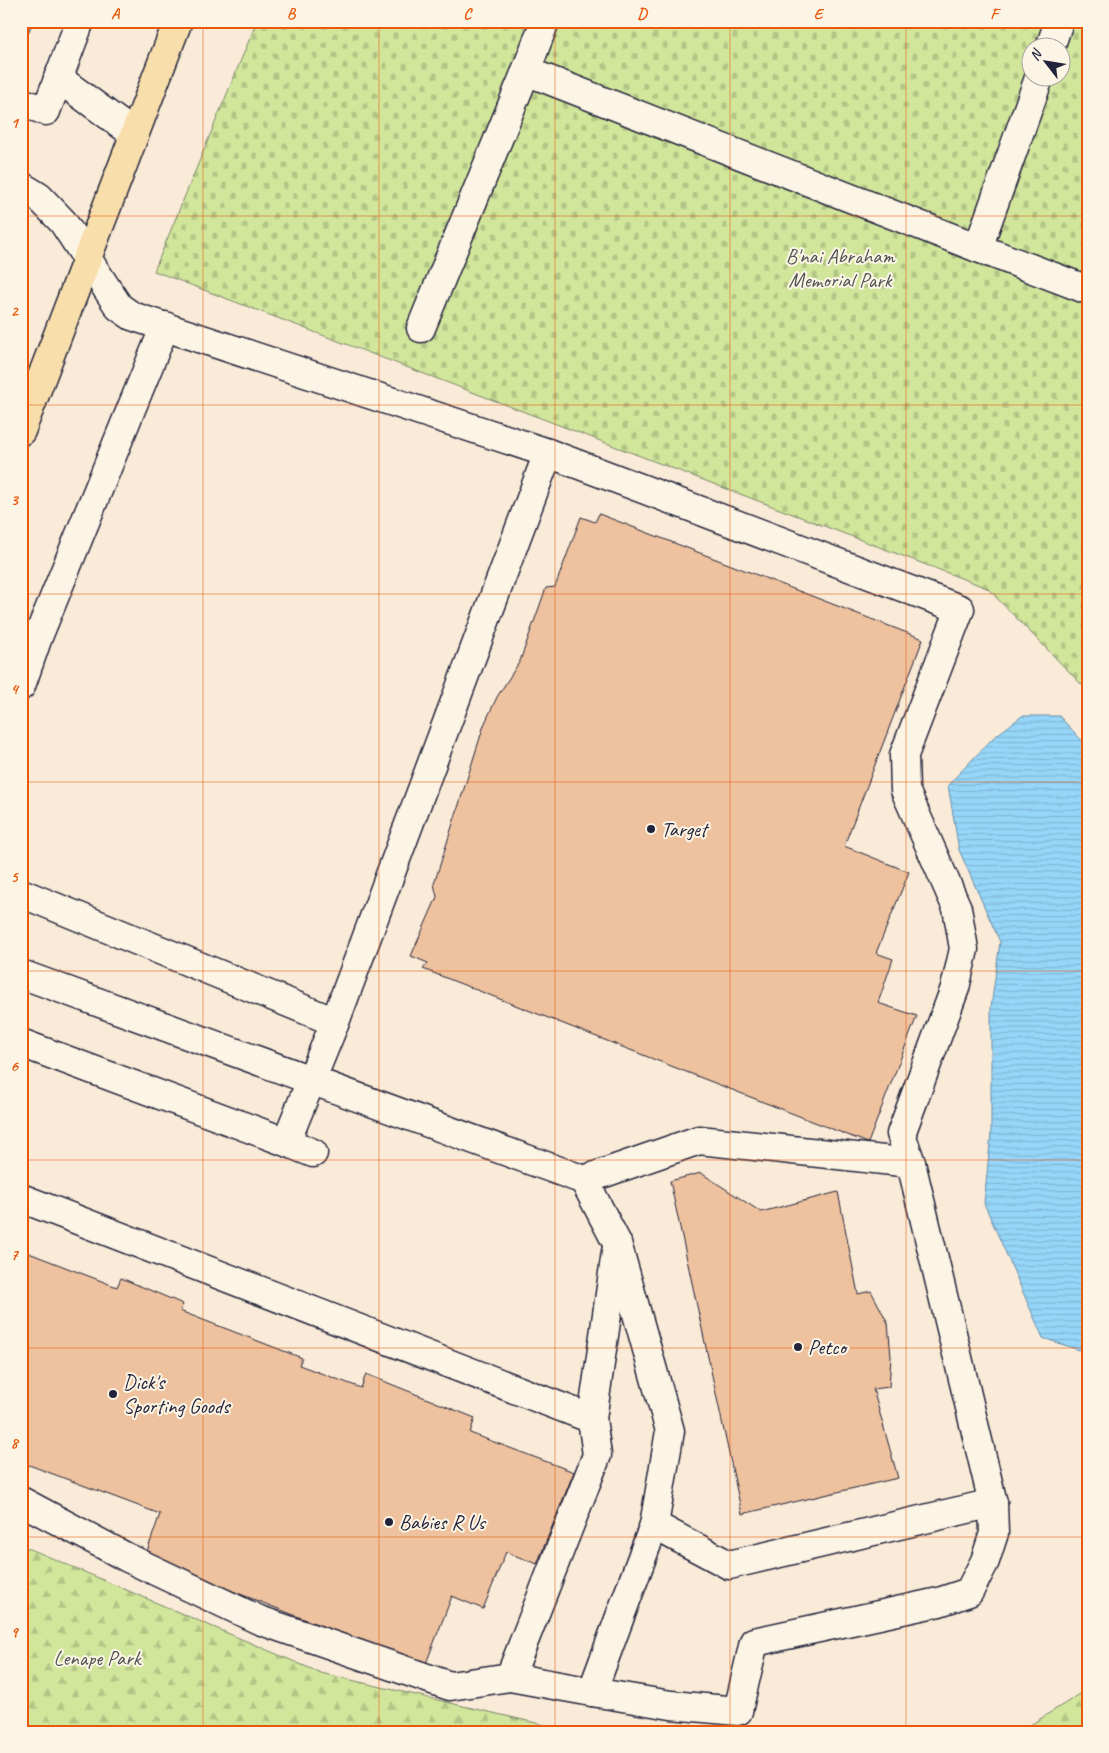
<svg xmlns="http://www.w3.org/2000/svg" width="1109" height="1753" font-family="Caveat,sans-serif">
  <style>
    .forest { fill: url(#forest-firs); stroke: #7a846b }
    .cemetery { fill: url(#cemetery-stones); stroke: #7a846b; fill-rule: evenodd }
    .water { fill: url(#water-rules); stroke: #688eac }
    .building { fill: #eec29e; stroke: #22223b }
    .lines { fill: none; stroke-linecap: round; stroke-linejoin: round }
    .minor-casing { stroke: #22223b; stroke-width: 31 }
    .highway-casing { stroke: #22223b; stroke-width: 31 }
    .minor { stroke: #fcf5e5; stroke-width: 28 }
    .highway { stroke: #f8deab; stroke-width: 28 }
    .grid { fill: none; stroke: #e8590c; stroke-width: 1; stroke-opacity: 0.55 }
    .poi-dot { fill: #22223b; stroke: #fcf5e5; stroke-width: 2 }
    .labels { text-anchor: middle; dominant-baseline: central; stroke-width: 4; stroke-linejoin: round; paint-order: stroke }
    .park-label { font-size: 21px; fill: #4e5353; stroke: #fcf5e5 }
    .poi-label { font-size: 21px; fill: #22223b; stroke: #fcf5e5; text-anchor: start }
    .neatline { fill: none; stroke: #e8590c; stroke-width: 2 }
    .grid-label { font-size: 16px; text-anchor: middle; font-weight: bold; fill: #e8590c }
  </style>
  <defs>
    <pattern id="forest-firs" width="22" height="20" patternUnits="userSpaceOnUse" patternTransform="scale(1.25)"><rect width="22" height="20" fill="#d1e69b"/><path d="M5 1l3.5 6h-7zM16 11l3.5 6h-7z" fill="#b3c586"/></pattern>
    <pattern id="cemetery-stones" width="16" height="16" patternUnits="userSpaceOnUse" patternTransform="scale(1.25)"><rect width="16" height="16" fill="#d1e69b"/><path d="M2 7V4a2 2 0 0 1 4 0v3zM10 15v-3a2 2 0 0 1 4 0v3z" fill="#b3c586"/></pattern>
    <pattern id="water-rules" width="6" height="5" patternUnits="userSpaceOnUse" patternTransform="scale(1.25)"><rect width="6" height="5" fill="#96d6f8"/><path d="M0 2.5h6" fill="none" stroke="#81b7d6"/></pattern>
  </defs>
  <rect width="100%" height="100%" fill="#f9ebd7"/>
  <filter id="ink" filterUnits="userSpaceOnUse"><feTurbulence type="fractalNoise" baseFrequency=".02" numOctaves="2"/><feDisplacementMap in="SourceGraphic" scale="10" xChannelSelector="R" yChannelSelector="G"/><feConvolveMatrix kernelMatrix="1 2 1 2 8 2 1 2 1" color-interpolation-filters="sRGB"/></filter>
  <g filter="url(#ink)">
    <g class="forest">
      <polygon points="21,1545 321,1673 575,1732 21,1732"/>
      <polygon points="1088,1689 1088,1732 1019,1732"/>
    </g>
    <path class="cemetery" d="M 257,21 L 1088,21 L 1088,691 L 987,588 L 154,271 ZM 1032,48 L 1062,48 L 1062,78 L 1032,78 Z"/>
    <polygon class="water" points="1022,716 1059,716 1088,747 1088,1353 1043,1338 984,1203 991,1134 991,1007 1000,942 959,850 948,785 993,738"/>
    <g class="building">
      <polygon points="21,21 33,21 21,50"/>
      <polygon points="599,514 923,639 844,846 909,872 876,953 893,959 878,1003 917,1016 868,1143 423,969 428,963 411,956 437,897 434,884 484,725 497,697 520,661 546,588 555,587 581,517 595,522"/>
      <polygon points="701,1173 761,1212 838,1192 858,1294 871,1291 888,1323 891,1357 889,1387 873,1389 898,1478 742,1514 670,1181"/>
      <polygon points="21,1250 117,1287 121,1278 183,1304 180,1311 302,1358 299,1365 361,1388 366,1374 475,1418 470,1433 574,1472 537,1564 506,1552 483,1609 452,1596 425,1666 145,1557 160,1514 21,1462"/>
    </g>
    <g class="lines">
      <defs>
        <g id="minor">
          <polyline points="545,21 526,71 978,248 1039,78"/>
          <polyline points="1050,48 1059,21"/>
          <polyline points="58,78 134,134"/>
          <polyline points="21,102 46,111 80,21"/>
          <polyline points="21,186 39,197 63,222 119,307 132,316 548,453 960,609 904,755 905,790 957,908 964,949 955,988 901,1134 911,1163 699,1140 584,1180 21,974"/>
          <polyline points="978,248 1088,290"/>
          <polyline points="421,328 526,71"/>
          <polyline points="21,686 38,637 165,326"/>
          <polyline points="21,893 335,1022"/>
          <polyline points="21,1043 286,1142 335,1022 548,453"/>
          <polyline points="286,1142 313,1153"/>
          <polyline points="584,1180 617,1243 670,1431 654,1525 592,1692 671,1705 738,1711 754,1642 939,1602 969,1592 985,1561 994,1533 993,1503 911,1163"/>
          <polyline points="21,1198 592,1419 616,1252"/>
          <polyline points="21,1501 126,1557 259,1620 450,1686 510,1677 592,1692"/>
          <polyline points="654,1525 729,1565 993,1503"/>
          <polyline points="510,1677 597,1455 592,1419"/>
        </g>
        <polyline id="highway" points="21,431 178,21"/>
      </defs>
      <use href="#minor" class="minor-casing"/>
      <use href="#highway" class="highway-casing"/>
      <use href="#minor" class="minor"/>
      <use href="#highway" class="highway"/>
    </g>
  </g>
  <path class="grid" d="M 203,21 L 203,1732M 379,21 L 379,1732M 555,21 L 555,1732M 730,21 L 730,1732M 906,21 L 906,1732M 21,216 L 1088,216M 21,405 L 1088,405M 21,594 L 1088,594M 21,782 L 1088,782M 21,971 L 1088,971M 21,1160 L 1088,1160M 21,1348 L 1088,1348M 21,1537 L 1088,1537"/>
  <g class="poi-dot">
    <circle cx="651" cy="829" r="5"/>
    <circle cx="798" cy="1347" r="5"/>
    <circle cx="113" cy="1394" r="5"/>
    <circle cx="389" cy="1522" r="5"/>
  </g>
  <g class="labels">
    <g class="park-label">
      <text x="840" y="256">B'nai Abraham<tspan x="840" dy="24">Memorial Park</tspan></text>
      <text x="97" y="1658">Lenape Park</text>
    </g>
    <g class="poi-label">
      <text x="661" y="829">Target</text>
      <text x="808" y="1347">Petco</text>
      <text x="123" y="1382">Dick's<tspan x="123" dy="24">Sporting Goods</tspan></text>
      <text x="399" y="1522">Babies R Us</text>
    </g>
  </g>
  <rect width="1109" height="1753" fill="none" stroke="#fcf5e5" stroke-width="55"/>
  <g transform="translate(1046 62) rotate(301)"><circle r="24" fill="#fcf5e5" stroke="#a5a1a1"/>
  <path d="M0-4L9 19L0 12L-9 19Z" fill="#22223b"/>
  <text y="-8" font-size="14" font-weight="bold" text-anchor="middle" fill="#22223b">N</text>
  </g>
  <rect x="28" y="28" width="1054" height="1698" class="neatline"/>
  <g class="grid-label">
    <text x="115" y="19">A</text>
    <text x="291" y="19">B</text>
    <text x="467" y="19">C</text>
    <text x="642" y="19">D</text>
    <text x="818" y="19">E</text>
    <text x="994" y="19">F</text>
    <text x="14" y="128">1</text>
    <text x="14" y="316">2</text>
    <text x="14" y="505">3</text>
    <text x="14" y="694">4</text>
    <text x="14" y="882">5</text>
    <text x="14" y="1071">6</text>
    <text x="14" y="1260">7</text>
    <text x="14" y="1448">8</text>
    <text x="14" y="1637">9</text>
  </g>
</svg>
